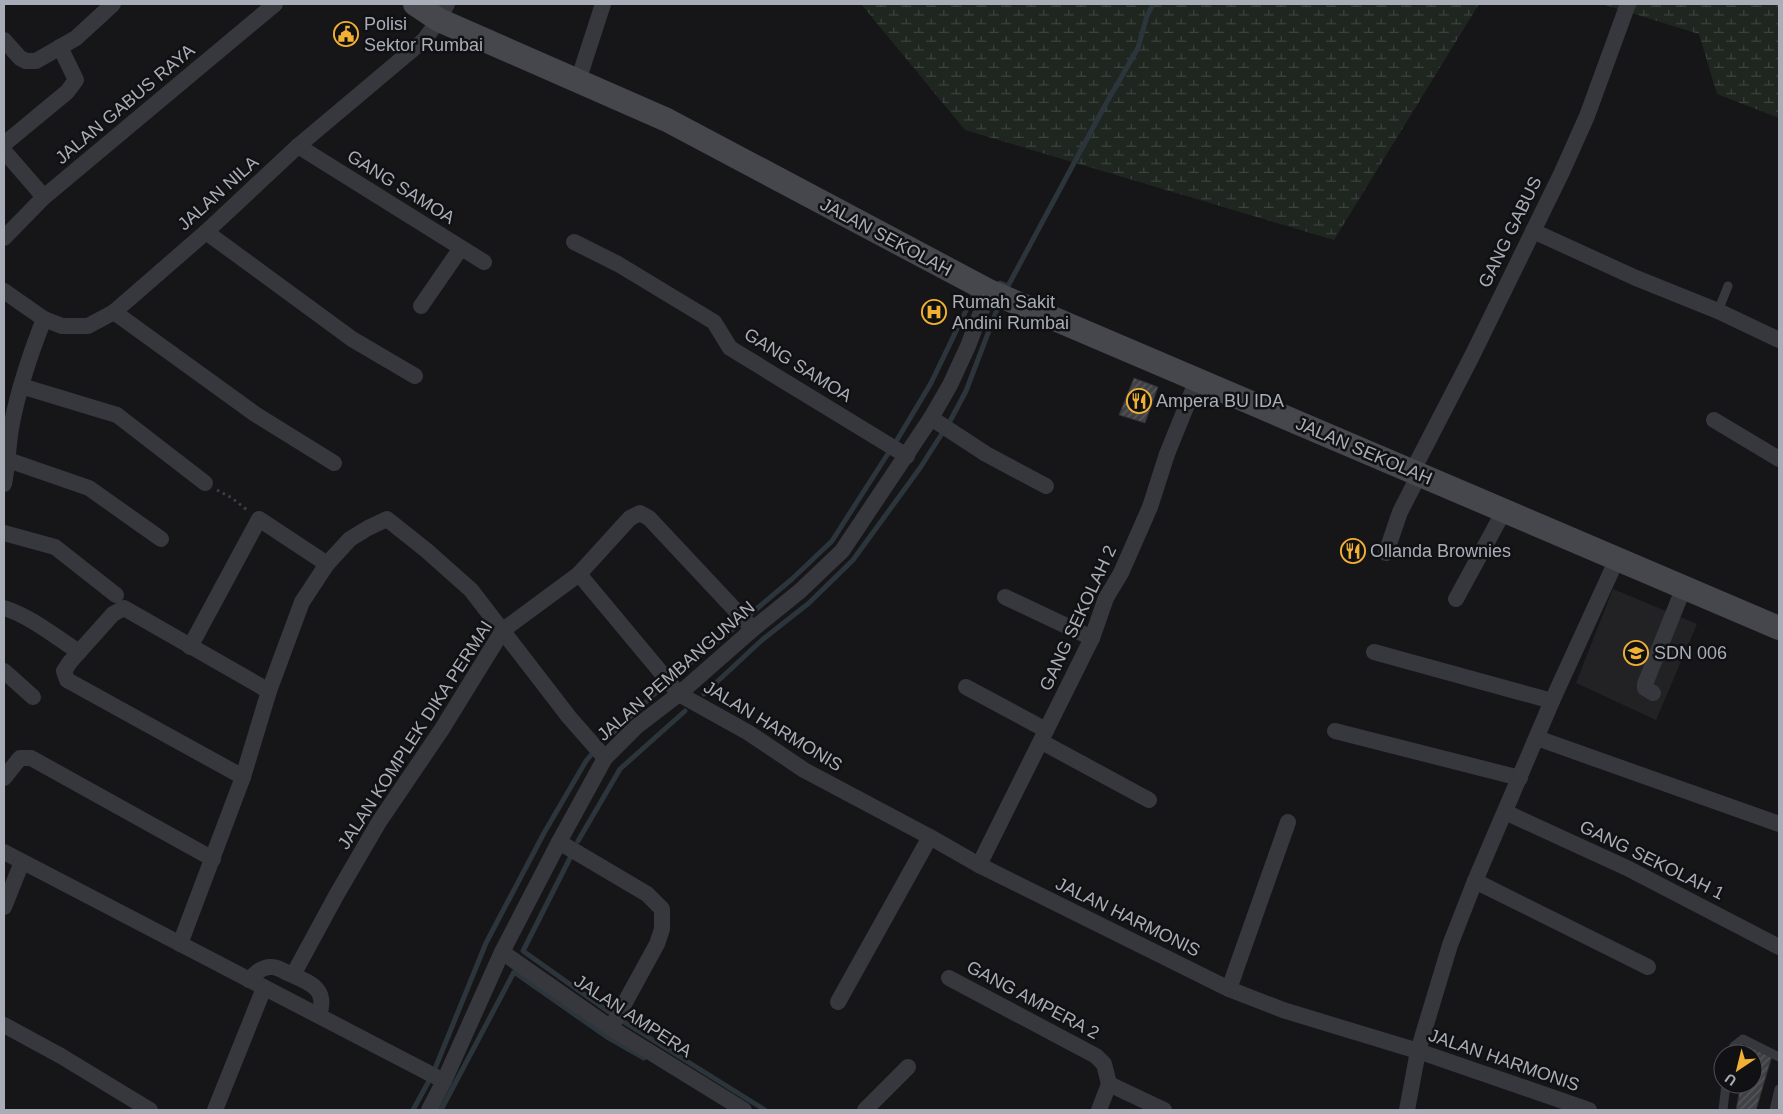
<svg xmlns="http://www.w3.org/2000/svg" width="1783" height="1114" font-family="Helvetica,sans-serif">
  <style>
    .built { fill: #222225 }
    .wetland { fill: url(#wetland-marsh) }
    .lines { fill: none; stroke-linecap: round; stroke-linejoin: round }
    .stream { stroke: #2c353c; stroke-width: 5 }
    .building { fill: url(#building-hatch); stroke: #303034 }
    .path { stroke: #3d3f44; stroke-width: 3; stroke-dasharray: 2.5 4; stroke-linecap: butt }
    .lane { stroke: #37383d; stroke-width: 9 }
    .street { stroke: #37383d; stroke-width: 16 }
    .secondary { stroke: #45474d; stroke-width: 24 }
    .labels { text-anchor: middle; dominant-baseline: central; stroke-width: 5; stroke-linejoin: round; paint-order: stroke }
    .poi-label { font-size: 18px; fill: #a8adb8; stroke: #111113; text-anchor: start }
    .street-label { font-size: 18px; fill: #a8adb8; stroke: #111113 }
  </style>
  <defs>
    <pattern id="wetland-marsh" width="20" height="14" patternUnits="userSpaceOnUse" patternTransform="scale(1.25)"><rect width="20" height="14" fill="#1e261f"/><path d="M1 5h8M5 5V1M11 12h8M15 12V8" fill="none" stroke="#3c433d"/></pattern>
    <pattern id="building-hatch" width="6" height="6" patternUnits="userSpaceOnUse" patternTransform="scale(1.25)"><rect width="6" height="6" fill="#404145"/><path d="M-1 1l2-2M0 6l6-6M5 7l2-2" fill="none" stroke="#595a5e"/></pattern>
  </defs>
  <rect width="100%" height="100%" fill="#161618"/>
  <polygon class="built" points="1613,589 1697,624 1656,720 1576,683"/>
  <g class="wetland">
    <polygon points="861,4 1479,4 1334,240 965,130"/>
    <polygon points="1602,4 1779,4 1779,118 1717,94 1699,34"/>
  </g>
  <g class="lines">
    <g class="stream">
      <polyline points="1000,283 1008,286 1103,109 1138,48 1147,16 1153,4"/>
      <polyline points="949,423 966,391 998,307"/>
      <polyline points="897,440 931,383 973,296"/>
      <polyline points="747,617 792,579 832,541 889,452"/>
      <polyline points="672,677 742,622"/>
      <polyline points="704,694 762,640 809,603 853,560 920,468 943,432"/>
      <polyline points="605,740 662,687"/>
      <polyline points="578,841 620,769 685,711"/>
      <polyline points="571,856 523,951 609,1012"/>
      <polyline points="624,1022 765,1110"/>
      <polyline points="436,1066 486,943 544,833 586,761 591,755"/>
      <polyline points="413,1110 430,1079"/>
      <polyline points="441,1110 514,972 607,1037 644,1058"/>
    </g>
  </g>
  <g class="building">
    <polygon points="1134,378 1158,387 1145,423 1119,415"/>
    <polygon points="1749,1046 1772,1056 1756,1110 1736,1110 1741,1084 1753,1084 1753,1054 1748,1054"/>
  </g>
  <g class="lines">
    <polyline class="path" points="217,490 232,498 247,510"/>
    <g class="lane">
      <polyline points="1718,311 1728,286"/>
      <polyline points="1730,1054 1734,1046 1743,1039 1779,1057"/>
      <polyline points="1723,1110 1726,1084"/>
      <polyline points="1774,1110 1779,1089"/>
    </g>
    <g class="street">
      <polyline points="4,40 20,58 26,61 36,61 76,38 113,4"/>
      <polyline points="578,81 603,4"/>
      <polyline points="4,144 67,92 76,80 60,47"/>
      <polyline points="298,146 484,262"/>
      <polyline points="4,151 44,197"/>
      <polyline points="1533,231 1636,278 1718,311 1779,340"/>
      <polyline points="206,232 352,339 415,376"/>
      <polyline points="4,238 44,197 275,4"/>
      <polyline points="574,242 618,264 714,322 730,348 907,456"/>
      <polyline points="4,291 44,319 62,326 88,326 114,312 206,232 298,146 424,40 439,20 447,4"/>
      <polyline points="421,306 461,248"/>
      <polyline points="114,312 255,414 334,463"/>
      <polyline points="21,386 117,415 205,483"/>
      <polyline points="931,418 986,454 1046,486"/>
      <polyline points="1714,420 1779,459"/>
      <polyline points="8,460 89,488 161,539"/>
      <polyline points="1412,472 1472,356 1562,172 1587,116 1628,4"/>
      <path d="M 4,484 C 8,464 8,443 12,423 C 19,387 31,352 44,319"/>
      <polyline points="4,533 55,547 116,595"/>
      <polyline points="1386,553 1400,512 1419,475"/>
      <polyline points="579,574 679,694 749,733 804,770 930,837 979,865 1229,989 1283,1010 1418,1051 1589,1110"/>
      <polyline points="1005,597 1092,638"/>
      <polyline points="1456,599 1504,511"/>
      <path d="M 4,608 C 32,617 54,636 79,652"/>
      <polyline points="190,647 259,519 327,564"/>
      <polyline points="1374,652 1552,701"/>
      <polyline points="4,671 33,697"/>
      <polyline points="966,687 1046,730"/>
      <polyline points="1653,693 1645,688 1645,684 1684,587"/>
      <polyline points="1335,731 1520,778"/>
      <polyline points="1537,738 1779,824"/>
      <polyline points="1042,742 1149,800"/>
      <polyline points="243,777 67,680 64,671 70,662 113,614 124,608 269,691"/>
      <polyline points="4,778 20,758 31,758 213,859"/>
      <polyline points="1505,812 1627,868 1779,947"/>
      <polyline points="559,842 647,894 662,909 662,929 657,944 611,1028"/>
      <polyline points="4,852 444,1081"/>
      <polyline points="979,865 1092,638 1106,598 1121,573 1150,507 1167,454 1197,380"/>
      <polyline points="1475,881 1648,967"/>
      <polyline points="4,907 22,862"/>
      <polyline points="180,944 243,777 269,691 302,602 327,564 350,539 368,528 387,519 426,550 471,590 569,717 605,758"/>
      <polyline points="502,952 611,1028 744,1110"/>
      <polyline points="293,975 337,894 379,822 442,729 503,630 579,574 630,518 640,513 649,518 753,629"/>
      <polyline points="949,978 1096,1056 1104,1064 1109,1084"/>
      <path d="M 249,980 C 255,974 262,966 272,967 C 278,967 285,972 290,974 C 311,983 328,989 319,1015"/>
      <polyline points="1229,989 1288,822"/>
      <polyline points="838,1002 930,837"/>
      <polyline points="4,1025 61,1056 150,1110"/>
      <polyline points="215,1110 264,988"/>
      <polyline points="429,1110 444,1081 502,952 559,842 605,758 636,727 679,694 753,629 800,591 842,551 931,418 950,385 968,346 989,291"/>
      <polyline points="865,1110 908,1067"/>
      <polyline points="1099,1110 1109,1084 1164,1110"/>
      <polyline points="1407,1110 1418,1051 1450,945 1475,881 1552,701 1617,559"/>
    </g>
    <polyline class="secondary" points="415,4 439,20 667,120 989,291 1779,628"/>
  </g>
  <defs>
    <symbol id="civic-ring" viewBox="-11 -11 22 22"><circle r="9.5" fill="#111113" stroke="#f2b134" stroke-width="1.5"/><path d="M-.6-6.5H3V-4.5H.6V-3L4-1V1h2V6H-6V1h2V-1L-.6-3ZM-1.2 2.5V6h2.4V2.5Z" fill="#f2b134"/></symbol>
    <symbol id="hospital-ring" viewBox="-11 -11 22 22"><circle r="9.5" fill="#111113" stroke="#f2b134" stroke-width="1.5"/><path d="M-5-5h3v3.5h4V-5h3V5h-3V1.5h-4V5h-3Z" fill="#f2b134"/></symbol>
    <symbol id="restaurant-ring" viewBox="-11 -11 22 22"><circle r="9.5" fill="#111113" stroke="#f2b134" stroke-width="1.5"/><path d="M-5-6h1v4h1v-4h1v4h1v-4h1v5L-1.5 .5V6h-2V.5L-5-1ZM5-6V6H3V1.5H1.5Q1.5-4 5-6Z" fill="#f2b134"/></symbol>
    <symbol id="school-ring" viewBox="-11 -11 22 22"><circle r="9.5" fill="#111113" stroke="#f2b134" stroke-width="1.5"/><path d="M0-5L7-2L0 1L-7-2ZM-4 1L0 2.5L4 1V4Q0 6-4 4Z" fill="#f2b134"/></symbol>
  </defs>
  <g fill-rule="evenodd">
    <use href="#civic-ring" x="332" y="20" width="28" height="28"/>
    <use href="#hospital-ring" x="920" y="298" width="28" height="28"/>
    <use href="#restaurant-ring" x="1125" y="387" width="28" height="28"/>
    <use href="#restaurant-ring" x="1339" y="537" width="28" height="28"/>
    <use href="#school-ring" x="1622" y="639" width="28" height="28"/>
  </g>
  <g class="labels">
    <g class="poi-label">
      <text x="364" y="24">Polisi<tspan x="364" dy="21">Sektor Rumbai</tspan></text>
      <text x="952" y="302">Rumah Sakit<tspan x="952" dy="21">Andini Rumbai</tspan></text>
      <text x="1156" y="401">Ampera BU IDA</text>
      <text x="1370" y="551">Ollanda Brownies</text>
      <text x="1654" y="653">SDN 006</text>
    </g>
    <g class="street-label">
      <text transform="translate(125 104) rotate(-40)">JALAN GABUS RAYA</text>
      <text transform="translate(401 187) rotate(32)">GANG SAMOA</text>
      <text transform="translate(218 193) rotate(-42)">JALAN NILA</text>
      <text transform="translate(1510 232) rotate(-64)">GANG GABUS</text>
      <text transform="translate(886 237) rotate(28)">JALAN SEKOLAH</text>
      <text transform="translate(798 365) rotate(32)">GANG SAMOA</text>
      <text transform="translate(1364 451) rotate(23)">JALAN SEKOLAH</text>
      <text transform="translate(1078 618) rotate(-65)">GANG SEKOLAH 2</text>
      <text transform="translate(676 671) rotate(-41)">JALAN PEMBANGUNAN</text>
      <text transform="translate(773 726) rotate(31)">JALAN HARMONIS</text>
      <text transform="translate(415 735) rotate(-57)">JALAN KOMPLEK DIKA PERMAI</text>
      <text transform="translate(1652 860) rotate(26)">GANG SEKOLAH 1</text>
      <text transform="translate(1128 917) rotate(26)">JALAN HARMONIS</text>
      <text transform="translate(1033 1000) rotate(28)">GANG AMPERA 2</text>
      <text transform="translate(633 1016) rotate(33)">JALAN AMPERA</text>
      <text transform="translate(1504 1060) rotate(19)">JALAN HARMONIS</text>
    </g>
  </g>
  <rect width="1783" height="1114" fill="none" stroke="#a8adb8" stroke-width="10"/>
  <g transform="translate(1738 1069) rotate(215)"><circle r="24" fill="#111113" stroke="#4d4f55"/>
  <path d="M0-4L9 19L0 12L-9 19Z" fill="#f2b134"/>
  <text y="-8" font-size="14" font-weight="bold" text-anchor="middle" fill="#a8adb8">U</text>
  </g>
</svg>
